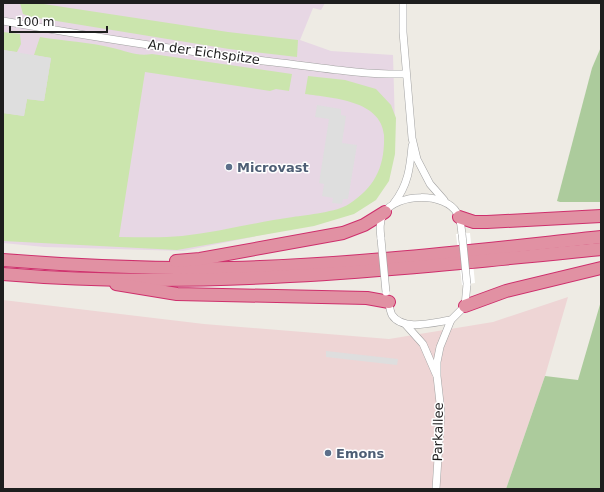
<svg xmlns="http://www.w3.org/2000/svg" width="604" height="492" font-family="'DejaVu Sans',sans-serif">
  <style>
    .commercial { fill: #eed5d5 }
    .industrial { fill: #e7d7e4 }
    .grass { fill: #cbe5ad }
    .forest { fill: #accb9c }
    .parking { fill: #dedede }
    .pier { fill: #fff }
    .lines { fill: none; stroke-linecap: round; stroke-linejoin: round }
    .street-casing { stroke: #a2a2a2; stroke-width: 8 }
    .highway-casing { stroke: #ce2f6c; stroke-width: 14 }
    .street { stroke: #fff; stroke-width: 7 }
    .highway { stroke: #e191a3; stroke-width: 12 }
    .street-bridge-casing { stroke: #a2a2a2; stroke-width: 8; stroke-linecap: butt }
    .street-bridge { stroke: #fff; stroke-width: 7 }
    .service-dot { fill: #5c6f8a; stroke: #fff; stroke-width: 1.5 }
    .labels { text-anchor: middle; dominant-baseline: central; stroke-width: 3; stroke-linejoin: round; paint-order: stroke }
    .street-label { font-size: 13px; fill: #1e1e1e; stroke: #fff }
    .service-label { font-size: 13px; font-weight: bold; fill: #4e5e75; stroke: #fff; text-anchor: start }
  </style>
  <rect width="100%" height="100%" fill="#eeebe4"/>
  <polygon class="commercial" points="568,297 545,376 506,489 3,489 3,300 204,324 389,339 493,322"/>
  <polygon class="industrial" points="3,3 325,3 321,10 313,8 300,40 331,51 393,55 395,126 387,181 321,223 183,251 45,247 3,243"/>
  <g class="grass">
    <polygon points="20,3 37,3 228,32 298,40 297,57 229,49 32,17 23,14"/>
    <polygon points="3,32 20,34 21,44 17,52 3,50"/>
    <path d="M 40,37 C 64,41 89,42 113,48 C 126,51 138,57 152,54 L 292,74 L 289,91 L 276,89 L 270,91 L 145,72 L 119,237 C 140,237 162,238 182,236 C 219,232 256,222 293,217 C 307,215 337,212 349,204 C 375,187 385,167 384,135 C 381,100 332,98 305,94 L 308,76 L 345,80 L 376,89 L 391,105 L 396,118 L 395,154 L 389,181 L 376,200 L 354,214 L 314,226 L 177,250 L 3,241 L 3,113 L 24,116 L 27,99 L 44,101 L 51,58 L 34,55 Z"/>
  </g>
  <g class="forest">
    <polygon points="601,47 601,202 560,202 557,201 592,68"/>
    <polygon points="601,301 601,489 506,489 545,376 578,380"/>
  </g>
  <g class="parking">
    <polygon points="3,50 51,58 44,101 27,99 24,116 3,113"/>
    <polygon points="317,105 341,109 341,115 346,116 342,143 357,145 348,199 343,199 342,204 332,203 333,198 322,196 324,184 319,183 329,119 315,117"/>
    <polygon points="326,351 398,359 397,365 326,357"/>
  </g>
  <polygon class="pier" points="470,233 475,283 462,285 456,234"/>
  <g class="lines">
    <defs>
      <g id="street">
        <polyline points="403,3 403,32 412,138 417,159 430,184 444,200"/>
        <path d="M 3,21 C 93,37 183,51 273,62 C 317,67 362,75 406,74"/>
        <path d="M 394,203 C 408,185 410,168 412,146"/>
        <path d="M 381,239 C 380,230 379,221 384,213 C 397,193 445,192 457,213 C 461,219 461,227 462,234"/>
        <path d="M 388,300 C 389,304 390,311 392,315 C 403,332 435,322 451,320 L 465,306 L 467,284"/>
        <polyline points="406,325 423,344 436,374"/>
        <polyline points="436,489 441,412 437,376 437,362 440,347 451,320"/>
      </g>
      <g id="highway">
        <polyline points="459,217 474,222 487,222 601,216"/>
        <path d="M 3,260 C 78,266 155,269 230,268 C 354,265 478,250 601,237"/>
        <polyline points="176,261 200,259 343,233 364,225 385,212"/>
        <path d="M 3,274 C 202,291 403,269 601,249"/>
        <polyline points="116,284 177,294 367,298 389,302"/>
        <polyline points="465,306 506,291 601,268"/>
      </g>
    </defs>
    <use href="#street" class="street-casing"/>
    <use href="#highway" class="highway-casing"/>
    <use href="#street" class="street"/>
    <use href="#highway" class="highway"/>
    <defs>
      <g id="street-bridge">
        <polyline points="462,234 467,284"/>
        <polyline points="381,239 386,292"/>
      </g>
    </defs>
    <use href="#street-bridge" class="street-bridge-casing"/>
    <use href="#street-bridge" class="street-bridge"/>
  </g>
  <g class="service-dot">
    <circle cx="229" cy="167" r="4"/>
    <circle cx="328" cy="453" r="4"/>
  </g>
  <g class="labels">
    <g class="street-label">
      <text transform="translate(204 52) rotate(8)">An der Eichspitze</text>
      <text transform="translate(438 432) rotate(-89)">Parkallee</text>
    </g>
    <g class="service-label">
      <text x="237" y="167">Microvast</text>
      <text x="336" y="453">Emons</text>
    </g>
  </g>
  <rect width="604" height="492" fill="none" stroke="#1e1e1e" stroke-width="8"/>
  <path d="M10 26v6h97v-6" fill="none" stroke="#1e1e1e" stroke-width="2"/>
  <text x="16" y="26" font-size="12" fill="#1e1e1e" stroke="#ffffff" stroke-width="3" paint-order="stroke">100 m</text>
</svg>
